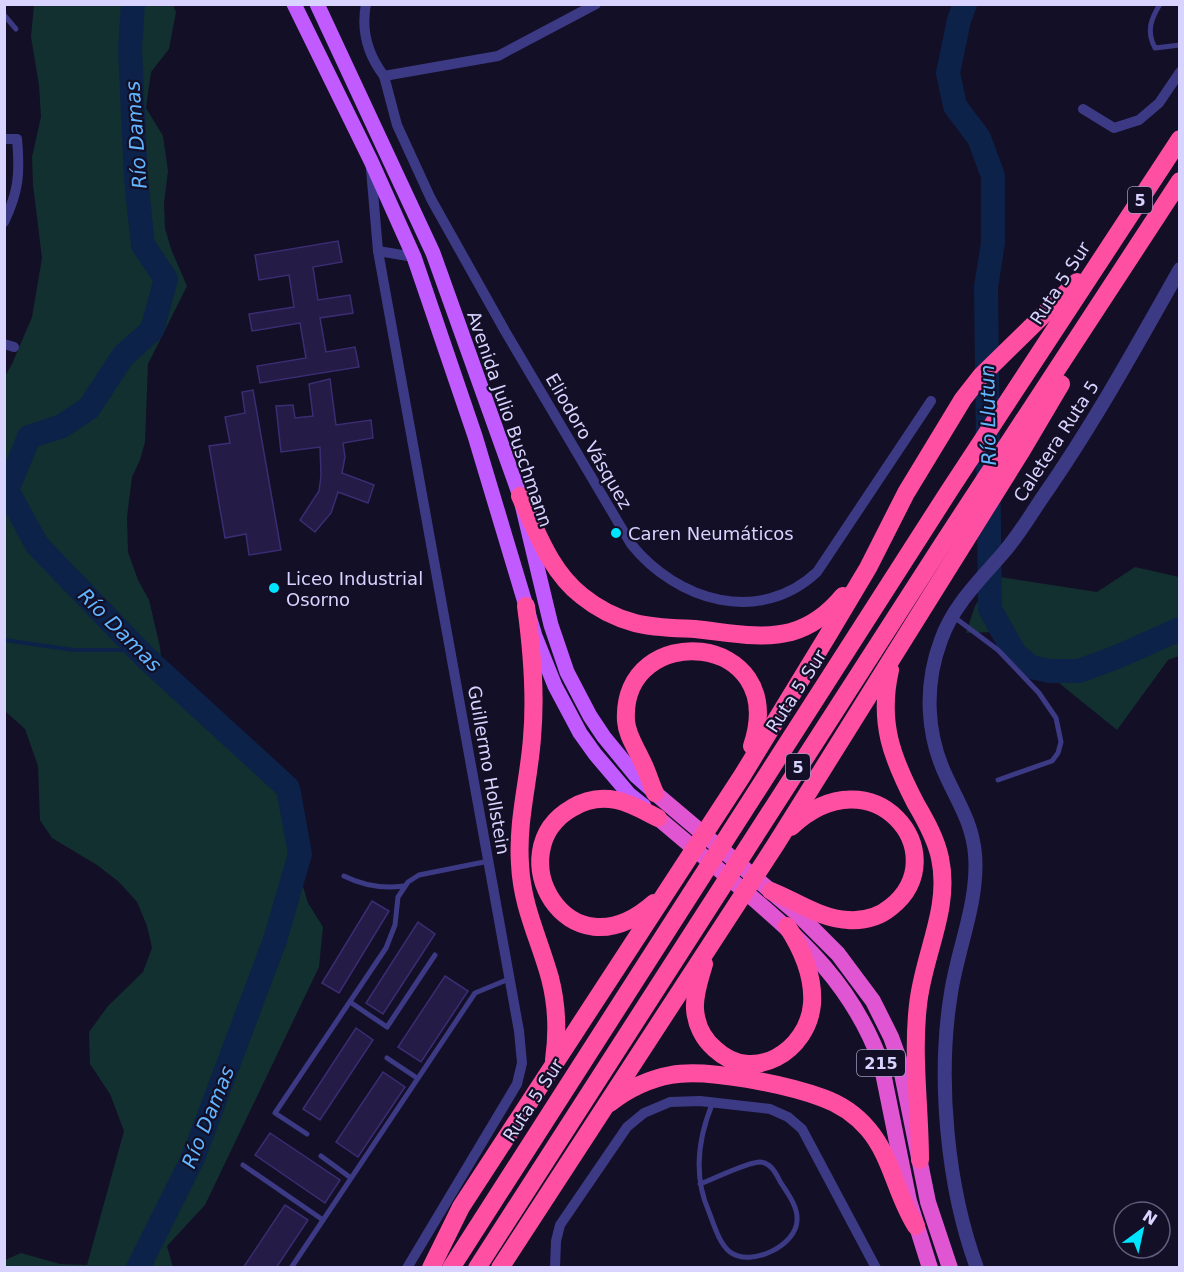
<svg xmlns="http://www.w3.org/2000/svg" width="1184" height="1272" font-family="'DejaVu Sans',sans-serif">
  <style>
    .green { fill: #12302f }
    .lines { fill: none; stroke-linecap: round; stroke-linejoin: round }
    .stream { stroke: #0c2248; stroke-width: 4 }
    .river { stroke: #0c2248; stroke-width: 24 }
    .building { fill: #241b47; stroke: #3b2d73; stroke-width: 1.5 }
    .service { stroke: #3d3a85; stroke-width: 5 }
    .minor { stroke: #3d3a85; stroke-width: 10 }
    .tertiary { stroke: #3d3a85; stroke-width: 14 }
    .primary { stroke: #c25bff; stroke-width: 15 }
    .trunk { stroke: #e055d1; stroke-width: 16 }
    .motorway { stroke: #ff4fa3; stroke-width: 18 }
    .poi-dot { fill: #00e5ff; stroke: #130f26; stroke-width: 2 }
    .labels { text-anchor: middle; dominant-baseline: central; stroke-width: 4.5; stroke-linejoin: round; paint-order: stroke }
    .shield { fill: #130f26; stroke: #9e99be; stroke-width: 1.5 }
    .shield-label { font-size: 16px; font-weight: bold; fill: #d9d4ff }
    .street-label { font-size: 18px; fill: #d9d4ff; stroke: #130f26 }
    .poi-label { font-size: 18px; fill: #d9d4ff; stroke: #130f26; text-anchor: start }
    .water-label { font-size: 20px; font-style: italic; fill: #62b6ff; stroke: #130f26 }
  </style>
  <rect width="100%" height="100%" fill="#130f26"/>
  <g class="green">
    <polygon points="34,5 173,5 176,12 169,49 151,72 146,108 163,136 168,171 164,203 165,228 171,249 187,286 148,364 145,442 140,460 132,477 127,517 128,552 138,580 149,600 160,647 162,667 168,682 202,715 228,732 245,747 261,769 283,804 294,829 301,855 302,883 308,903 323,927 319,967 205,1205 167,1246 173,1267 5,1267 5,1260 21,1253 60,1264 87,1265 124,1131 110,1094 90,1064 89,1032 108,1006 143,972 152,948 147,926 137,902 119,882 97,865 52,838 40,820 38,766 25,729 5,711 5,376 12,364 32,317 42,258 33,185 32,157 41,117 39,85 31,37"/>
    <polygon points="1135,567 1179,577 1179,656 1168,660 1117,730 996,632 966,633 975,606 993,576 1097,592"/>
  </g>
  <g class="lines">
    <polyline class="stream" points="4,640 74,650 138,650"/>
    <g class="river">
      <polyline points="133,4 130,49 136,179 143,245 166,279 152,330 123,356 89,408 62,426 29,437 7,490 37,545 146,658 288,788 300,854 275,940 193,1158 138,1268"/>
      <polyline points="965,4 959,20 948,73 955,106 979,138 993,176 993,243 986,287 990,609 1015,654 1031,667 1050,671 1079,671 1117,657 1180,629"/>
    </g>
  </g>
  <g class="building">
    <polygon points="338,241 342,262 313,267 318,300 350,295 353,313 320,318 326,352 355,347 359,367 260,383 257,366 306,358 300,323 252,331 249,314 294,307 289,275 259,280 255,255"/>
    <polygon points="330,379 336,425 371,420 373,438 343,443 345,457 342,473 374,485 368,503 338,492 331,513 315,532 300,520 319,491 321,476 320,447 281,452 276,406 293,405 295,418 313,416 309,384"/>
    <polygon points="253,390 281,550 249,555 246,534 225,538 209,446 230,443 225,417 245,413 242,392"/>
    <polygon points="372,901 389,911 339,993 322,983"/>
    <polygon points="418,922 435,934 383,1014 366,1003"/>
    <polygon points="445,976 468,991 421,1062 398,1047"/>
    <polygon points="356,1028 373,1040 320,1120 303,1109"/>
    <polygon points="383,1072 405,1087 358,1157 336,1142"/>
    <polygon points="270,1133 340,1180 325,1203 255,1155"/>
    <polygon points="285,1205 308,1220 276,1268 243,1268"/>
  </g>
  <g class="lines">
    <g class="service">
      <path d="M 1160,4 C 1151,19 1146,31 1155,48 L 1180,45"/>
      <polyline points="4,15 16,29"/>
      <polyline points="954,617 998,650 1039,693 1056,718 1061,742 1058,753 1052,761 998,780"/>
      <path d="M 344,876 C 364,886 382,889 404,886"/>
      <polyline points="350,1002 387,1027 435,955"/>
      <polyline points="387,1058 417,1078"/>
      <polyline points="307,1134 275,1113 386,948 395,925 398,897 408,882 419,875 489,861"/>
      <polyline points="321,1156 351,1178"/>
      <polyline points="243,1165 323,1220"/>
      <path d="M 700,1184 C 714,1179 747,1162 760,1162 C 772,1163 776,1174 781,1183 C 788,1194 798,1207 797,1220 C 797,1245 751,1268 730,1252 C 719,1243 714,1225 709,1212 C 693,1176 698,1138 713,1102"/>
      <polyline points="291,1268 475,993 509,979"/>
    </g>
    <g class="minor">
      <path d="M 366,4 C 361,30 368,55 384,76 L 498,56 L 596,4"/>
      <path d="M 384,76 L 397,125 L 431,199 L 505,331 L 631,544 C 677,601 759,626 817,572 L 931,401"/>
      <polyline points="1083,109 1114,128 1139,120 1159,103 1180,72"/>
      <path d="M 4,139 L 17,139 C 20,173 19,191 4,222"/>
      <polyline points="371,169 378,251 519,1031 522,1063 517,1084 407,1268"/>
      <polyline points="378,251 414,257"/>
      <polyline points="4,344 14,347"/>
      <polyline points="555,1268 556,1241 560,1225 627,1127 644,1113 670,1102 700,1101 770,1109 788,1117 802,1129 876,1268"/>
    </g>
    <path class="tertiary" d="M 977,1268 C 947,1187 937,1078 951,993 C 958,947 979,901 975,854 C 972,823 959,804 947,778 C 926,735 924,685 941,640 C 953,605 981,579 1004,552 C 1018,536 1030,516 1042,498 C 1093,425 1136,347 1180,269"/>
    <g class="primary">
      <polyline points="294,4 371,161 414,257 475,436 535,636 555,686 580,733 595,754 629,794 644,806"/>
      <polyline points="317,4 433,253 520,496 551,625 567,672 590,716 604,737 636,776 655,793"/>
    </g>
    <g class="trunk">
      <polyline points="655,793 799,915 838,954 873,1001 891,1037 899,1059 928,1202 950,1268"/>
      <path d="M 658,818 C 686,842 714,865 742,889 C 803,940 853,986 881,1063 L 909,1201 L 930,1268"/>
    </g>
    <g class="motorway">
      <path d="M 520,496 C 537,532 550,571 582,596 C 598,609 616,618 635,623 C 654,628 675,628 695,629 C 726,632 760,640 791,632 C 812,626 829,613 843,596"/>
      <path d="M 526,606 C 532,650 536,693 532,738 C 529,780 517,821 520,864 C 522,907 539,938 550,978 C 557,1005 558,1032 554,1060"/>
      <path d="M 890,670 C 878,723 892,758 916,804 C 926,821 936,839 940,858 C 951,909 923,955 918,1005 C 912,1056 920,1109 920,1160"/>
      <path d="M 655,793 C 650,782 647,770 641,759 C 635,746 627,735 626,721 C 620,619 791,630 752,746"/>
      <path d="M 771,891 C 796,901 821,919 848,920 C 863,921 879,917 891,907 C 957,854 873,750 791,827"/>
      <path d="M 654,903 C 567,980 497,851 572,808 C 585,800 601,797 616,800 C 631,803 644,811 658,818"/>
      <path d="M 704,964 C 700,978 694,994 695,1009 C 696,1024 703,1039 715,1049 C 753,1085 808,1051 812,1004 C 814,976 802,949 787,926"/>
      <path d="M 610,1103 C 628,1089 649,1079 671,1075 C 707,1068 788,1085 823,1098 C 840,1104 856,1115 868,1129 C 892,1157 896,1195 916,1226"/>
      <polyline points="431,1268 461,1207 742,776 828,635 868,568 906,493 963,399 981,376 1077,282"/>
      <polyline points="451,1268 949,491 1180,139"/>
      <polyline points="477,1268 942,545 1180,181"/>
      <polyline points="500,1268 776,844 1022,450 1061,384"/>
    </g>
  </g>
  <g class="poi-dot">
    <circle cx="616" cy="533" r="6"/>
    <circle cx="274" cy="588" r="6"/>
  </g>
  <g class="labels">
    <g class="shield">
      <rect x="1128" y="187" width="24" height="26" rx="4.5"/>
      <rect x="786" y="754" width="24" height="26" rx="4.5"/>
      <rect x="857" y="1050" width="48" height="26" rx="4.5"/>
    </g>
    <g class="shield-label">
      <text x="1140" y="200">5</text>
      <text x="798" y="767">5</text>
      <text x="881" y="1063">215</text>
    </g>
    <g class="street-label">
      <text transform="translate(1060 283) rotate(-57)">Ruta 5 Sur</text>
      <text transform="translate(510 419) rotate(71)">Avenida Julio Buschmann</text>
      <text transform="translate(589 441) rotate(60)">Eliodoro Vásquez</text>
      <text transform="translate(1056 441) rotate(-57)">Caletera Ruta 5</text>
      <text transform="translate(796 691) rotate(-57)">Ruta 5 Sur</text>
      <text transform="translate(489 770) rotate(80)">Guillermo Hollstein</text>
      <text transform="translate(533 1100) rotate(-57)">Ruta 5 Sur</text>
    </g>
    <g class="poi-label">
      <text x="628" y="533">Caren Neumáticos</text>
      <text x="286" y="578">Liceo Industrial<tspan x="286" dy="21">Osorno</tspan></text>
    </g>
    <g class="water-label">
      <text transform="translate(136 135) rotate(-94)">Río Damas</text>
      <text transform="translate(988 415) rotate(-91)">Río Llutun</text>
      <text transform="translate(120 630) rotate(45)">Río Damas</text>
      <text transform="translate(208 1117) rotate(-68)">Río Damas</text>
    </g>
  </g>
  <rect width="1184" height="1272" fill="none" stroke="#d9d4ff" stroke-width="12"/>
  <g transform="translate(1142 1230) rotate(33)"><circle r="28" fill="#130f26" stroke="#625e7d" stroke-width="1.5"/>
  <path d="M0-4.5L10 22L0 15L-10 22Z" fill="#00e5ff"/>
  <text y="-9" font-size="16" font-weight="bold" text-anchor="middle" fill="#d9d4ff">N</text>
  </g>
</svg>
